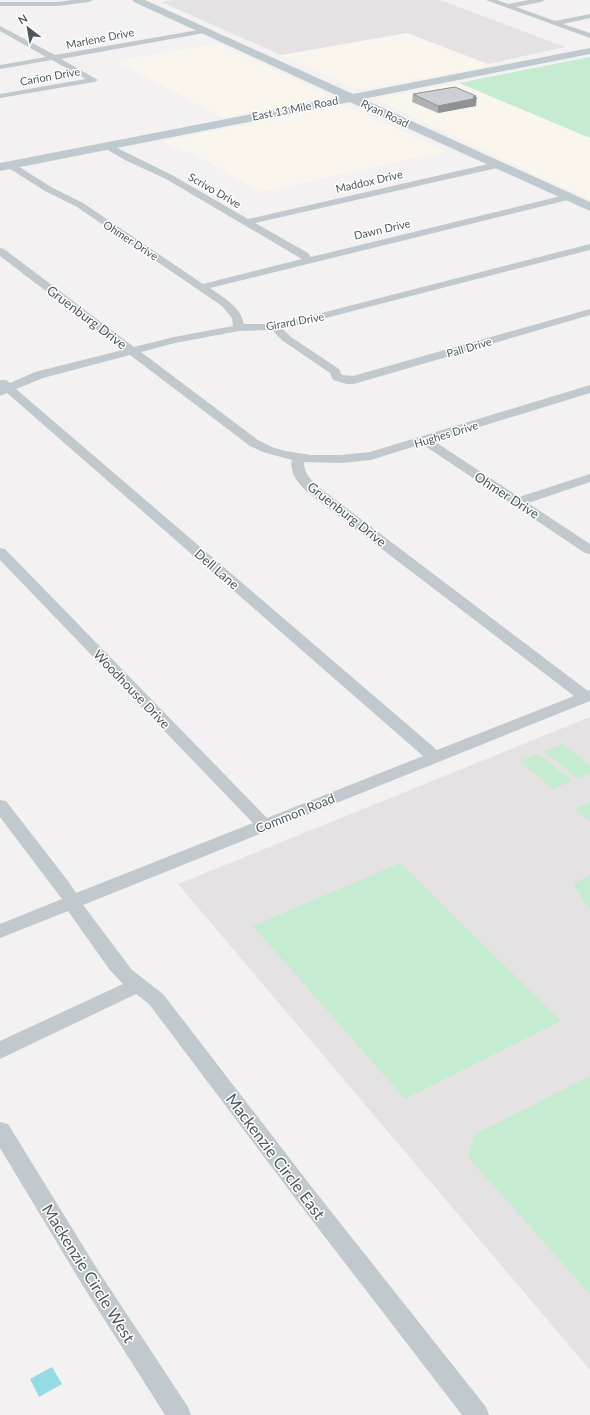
<svg xmlns="http://www.w3.org/2000/svg" width="590" height="1415" font-family="Lato,sans-serif">
  <style>
    .commercial { fill: #fbf6ed }
    .education { fill: #e4e2e3 }
    .green { fill: #c5ecd0 }
    .water { fill: #96dbe4 }
    .lines { fill: none; stroke-linecap: round; stroke-linejoin: round }
    .street { fill: #c1c9ce; fill-rule: evenodd }
    .secondary { fill: #bfc9d0; fill-rule: evenodd }
    .wall { fill: #afb2b5 }
    .shaded-wall { fill: #8f9194 }
    .building { fill: #cccfd3; stroke: #8f9194 }
    .labels { text-anchor: middle; dominant-baseline: central; stroke-width: 3; stroke-linejoin: round; paint-order: stroke }
    .far-street-label { font-size: 11px; fill: #4b565d; stroke: #fff }
    .street-label { font-size: 13px; fill: #4b565d; stroke: #fff }
    .near-street-label { font-size: 16px; fill: #4b565d; stroke: #fff }
  </style>
  <rect width="100%" height="100%" fill="#f3f1f1"/>
  <g class="commercial">
    <polygon points="407,33 488,64 484,67 362,89 354,88 281,55"/>
    <polygon points="214,44 220,45 325,93 325,97 223,118 116,61"/>
    <polygon points="459,83 590,138 590,200 375,99"/>
    <polygon points="345,105 446,151 261,192 191,152 186,153 163,141"/>
  </g>
  <g class="education">
    <polygon points="173,0 440,0 565,47 488,64 407,33 281,55 161,2"/>
    <polygon points="590,717 590,1370 178,884"/>
  </g>
  <g class="green">
    <polygon points="590,57 590,138 459,83"/>
    <polygon points="563,744 590,765 590,774 578,779 544,751"/>
    <polygon points="539,754 572,781 553,789 520,761"/>
    <polygon points="590,802 590,821 575,809"/>
    <polygon points="400,863 561,1021 405,1099 253,926"/>
    <polygon points="590,875 590,910 573,884"/>
    <polygon points="590,1076 590,1294 468,1157 474,1135"/>
  </g>
  <polygon class="water" points="52,1367 62,1384 39,1397 30,1379"/>
  <g class="lines">
    <g class="street">
      <polygon points="72,0 93,0 89,2 58,6 0,6 0,2 58,2"/>
      <polygon points="486,0 497,0 508,4 529,0 545,0 541,2 516,7 555,21 590,14 590,18 563,24 590,33 590,38"/>
      <polygon points="0,26 55,55 204,29 208,31 204,33 61,59 98,80 94,82 0,98 0,94 86,79 52,60 0,69 0,65 46,57 0,31"/>
      <path d="M 107,143 L 172,175 L 248,219 L 497,162 L 502,165 L 497,168 L 255,223 L 308,253 L 311,257 L 569,194 L 574,197 L 572,199 L 210,288 C 224,298 241,307 244,324 L 275,324 L 298,319 L 590,244 L 590,250 L 283,329 L 291,337 L 339,369 L 342,375 L 353,376 L 590,309 L 590,315 L 354,384 L 347,384 L 333,380 L 330,373 L 283,341 L 272,330 L 239,331 L 175,343 L 141,352 L 258,440 L 272,447 L 285,451 L 311,455 L 341,455 L 370,452 L 590,385 L 590,393 L 434,441 L 519,497 L 590,474 L 590,482 L 528,503 L 590,544 L 590,554 L 585,553 L 422,444 L 371,460 L 341,463 L 304,462 C 304,472 309,478 316,485 L 588,691 L 590,690 L 590,701 L 83,905 L 132,970 L 163,994 L 314,1190 L 486,1407 L 489,1415 L 462,1415 L 298,1202 L 149,1004 L 136,994 L 0,1059 L 0,1041 L 123,984 L 109,969 L 68,911 L 0,938 L 0,924 L 62,899 L 0,817 L 0,800 L 6,801 L 68,881 L 76,893 L 253,823 L 0,560 L 0,548 L 5,549 L 267,818 L 423,756 L 7,393 L 0,396 L 0,380 L 6,380 L 10,383 L 35,372 L 123,350 L 0,256 L 0,248 L 4,249 L 134,347 L 174,337 L 233,326 L 232,318 L 222,306 L 77,207 L 45,191 L 7,167 L 5,165 L 7,163 L 13,163 L 51,187 L 83,203 L 203,284 L 302,259 L 166,179 L 127,161 L 104,148 L 103,146 L 104,144 ZM 130,355 L 250,446 L 263,452 L 292,460 C 289,472 298,483 306,491 L 574,696 L 437,750 L 16,389 L 43,378 Z"/>
      <polygon points="0,1122 8,1124 99,1272 188,1407 191,1415 165,1415 83,1286 0,1148"/>
    </g>
    <polygon class="secondary" points="132,0 145,0 353,94 590,48 590,54 363,99 590,202 590,211 350,102 0,171 0,163 340,97 134,2"/>
  </g>
  <polygon class="wall" points="413,94 476,98 477,98 476,106 438,113 412,102"/>
  <polygon class="shaded-wall" points="476,96 476,106 438,113 438,106"/>
  <polygon class="building" points="455,87 476,96 473,97 477,98 438,106 413,94"/>
  <g class="labels">
    <g class="far-street-label">
      <text transform="translate(100 38) rotate(-11)">Marlene Drive</text>
      <text transform="translate(50 76) rotate(-10)">Carion Drive</text>
      <text transform="translate(295 108) rotate(-11)">East 13 Mile Road</text>
      <text transform="translate(385 113) rotate(25)">Ryan Road</text>
      <text transform="translate(369 181) rotate(-13)">Maddox Drive</text>
      <text transform="translate(215 190) rotate(30)">Scrivo Drive</text>
      <text transform="translate(382 229) rotate(-13)">Dawn Drive</text>
      <text transform="translate(131 240) rotate(33)">Ohmer Drive</text>
      <text transform="translate(295 321) rotate(-10)">Girard Drive</text>
      <text transform="translate(469 347) rotate(-16)">Pall Drive</text>
      <text transform="translate(446 434) rotate(-17)">Hughes Drive</text>
    </g>
    <g class="street-label">
      <text transform="translate(87 317) rotate(37)">Gruenburg Drive</text>
      <text transform="translate(507 495) rotate(33)">Ohmer Drive</text>
      <text transform="translate(347 514) rotate(38)">Gruenburg Drive</text>
      <text transform="translate(217 569) rotate(41)">Dell Lane</text>
      <text transform="translate(132 689) rotate(46)">Woodhouse Drive</text>
      <text transform="translate(295 813) rotate(-22)">Common Road</text>
    </g>
    <g class="near-street-label">
      <text transform="translate(276 1156) rotate(53)">Mackenzie Circle East</text>
      <text transform="translate(89 1273) rotate(58)">Mackenzie Circle West</text>
    </g>
  </g>
  <g transform="translate(28 28) rotate(329)" stroke="#ffffff" stroke-width="3" paint-order="stroke">
  <path d="M0-3L7 15L0 10L-7 15Z" fill="#4b565d"/>
  <text y="-6" font-size="11" font-weight="bold" text-anchor="middle" fill="#4b565d">N</text>
  </g>
</svg>
